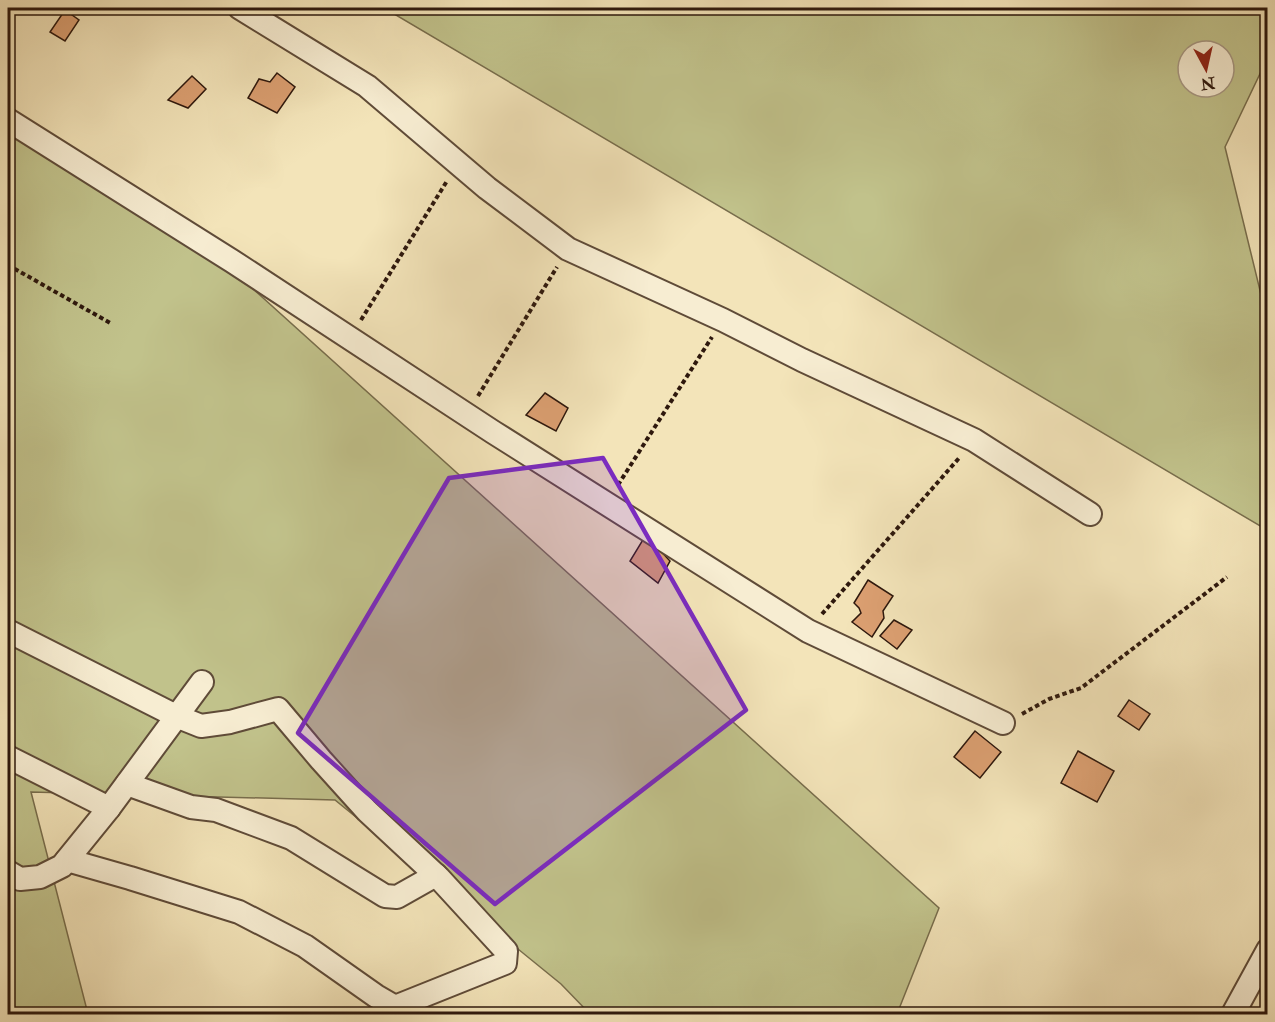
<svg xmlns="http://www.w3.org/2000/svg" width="1275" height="1022" font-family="'IM FELL Double Pica',serif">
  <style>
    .green { fill: #c1c28b; stroke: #786d4c; stroke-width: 1.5; fill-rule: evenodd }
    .building { fill: #db9f71; stroke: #2e180d; stroke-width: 1.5 }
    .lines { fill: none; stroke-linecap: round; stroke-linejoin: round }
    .minor-casing { stroke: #5f4b38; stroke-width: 26 }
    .path { stroke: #2e180d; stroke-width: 4; stroke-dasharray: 4.5 3; stroke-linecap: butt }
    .minor { stroke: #f7edd2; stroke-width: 22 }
    .marked { fill: #7b2cbf; fill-opacity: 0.2; stroke: #7b2cbf; stroke-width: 4.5; stroke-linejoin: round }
  </style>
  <rect width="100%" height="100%" fill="#f3e4b9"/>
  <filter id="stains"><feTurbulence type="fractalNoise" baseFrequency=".00333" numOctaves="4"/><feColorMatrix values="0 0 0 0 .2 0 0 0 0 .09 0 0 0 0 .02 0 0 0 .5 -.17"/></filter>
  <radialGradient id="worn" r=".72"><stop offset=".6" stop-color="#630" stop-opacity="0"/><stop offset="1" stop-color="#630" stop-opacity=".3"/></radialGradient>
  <g class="green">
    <path d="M 384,8 L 1267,8 L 1267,59 L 1225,147 L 1267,319 L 1267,530 ZM 1188,51 L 1224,51 L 1224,87 L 1188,87 Z"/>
    <polygon points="8,131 241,278 939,908 897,1014 590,1014 561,984 335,800 31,792 88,1014 8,1014"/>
  </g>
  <g class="building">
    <polygon points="65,10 79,20 65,41 50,32"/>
    <polygon points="277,73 295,87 277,113 248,98 259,79 270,82"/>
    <polygon points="192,76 206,89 188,108 168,100"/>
    <polygon points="545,393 568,408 556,431 526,415"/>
    <polygon points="644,538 656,546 670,561 658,583 630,561"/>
    <polygon points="868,580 893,596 883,611 884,618 872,637 852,622 861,613 859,608 854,603"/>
    <polygon points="894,620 912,630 897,649 880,636"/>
    <polygon points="1129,700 1150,714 1139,730 1118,716"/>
    <polygon points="975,731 1001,752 980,778 954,757"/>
    <polygon points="1078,751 1114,771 1097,802 1061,783"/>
  </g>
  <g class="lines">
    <defs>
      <g id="minor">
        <polyline points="240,8 367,86 487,188 568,249 723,320 802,360 974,440 1090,514"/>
        <polyline points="8,120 232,261 493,432 808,631 1003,723"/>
        <polyline points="8,631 176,716 201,726 230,722 278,709 321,760 367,811 439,878 506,951 505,963 395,1007 376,996 305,946 239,912 130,878 67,860"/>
        <polyline points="8,757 109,808"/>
        <polyline points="127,784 191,807 216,810 291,838 385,896 397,897 436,875"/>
        <polyline points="8,872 20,879 40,877 62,866 109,808 202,682"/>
        <polyline points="1233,1014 1268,950"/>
      </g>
    </defs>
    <use href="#minor" class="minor-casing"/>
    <g class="path">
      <polyline points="8,265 112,324"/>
      <polyline points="361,320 447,181"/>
      <polyline points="478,396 557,267"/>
      <polyline points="618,485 712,337"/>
      <polyline points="822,614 960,457"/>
      <polyline points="1022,714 1049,699 1081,688 1227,577"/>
    </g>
    <use href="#minor" class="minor"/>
  </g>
  <path class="marked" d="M 603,458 L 746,710 L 495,904 L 298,733 L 449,478 Z"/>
  <rect width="1275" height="1022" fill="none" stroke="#f3e4b9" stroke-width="30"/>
  <rect x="9" y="9" width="1257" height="1004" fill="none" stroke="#2e180d" stroke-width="3"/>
  <rect x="15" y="15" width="1245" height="992" fill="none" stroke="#2e180d" stroke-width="1.5"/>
  <g transform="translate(1206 69) rotate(172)"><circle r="28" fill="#f7edd2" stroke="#a79883" stroke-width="1.5"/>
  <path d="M0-4.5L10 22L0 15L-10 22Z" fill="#8f2418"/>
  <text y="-9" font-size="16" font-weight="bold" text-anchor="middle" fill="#2e180d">N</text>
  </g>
  <rect width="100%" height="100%" filter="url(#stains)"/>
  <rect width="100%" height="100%" fill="url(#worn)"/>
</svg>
